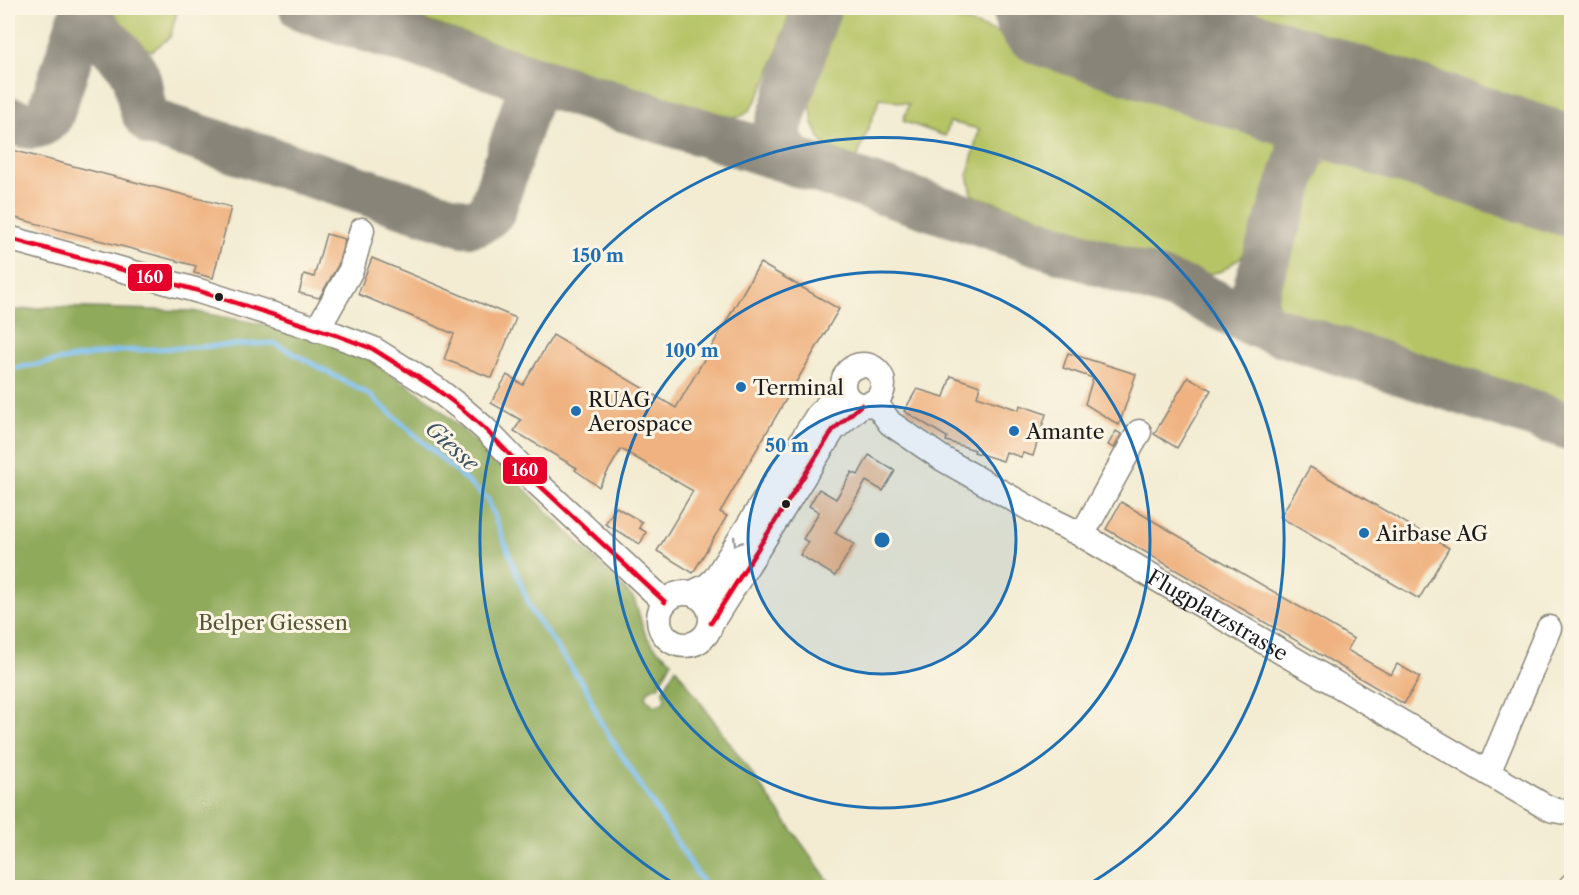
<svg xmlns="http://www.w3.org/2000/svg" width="1579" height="895" font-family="'Libre Caslon Text',serif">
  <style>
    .green { fill: #b6c466; stroke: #697041; stroke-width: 1.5 }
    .forest { fill: #90aa5b; stroke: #56633c; stroke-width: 1.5 }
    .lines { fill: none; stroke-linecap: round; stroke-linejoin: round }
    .stream { stroke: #78bdef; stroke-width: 5 }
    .taxiway { stroke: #888478; stroke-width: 48 }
    .runway { stroke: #888478; stroke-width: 120 }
    .building { fill: #efb280 }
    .minor-casing { stroke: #888478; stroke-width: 27 }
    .minor { stroke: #fff; stroke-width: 24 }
    .bus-1-casing { stroke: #fcf5e5; stroke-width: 9 }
    .bus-1 { stroke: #e4002b; stroke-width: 4.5 }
    .oneway { stroke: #999 }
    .ring { fill: none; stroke: #1f6fb2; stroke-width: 3 }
    .bus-dot { fill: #1c1c1c; stroke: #fcf5e5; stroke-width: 2 }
    .poi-dot { fill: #1f6fb2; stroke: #fcf5e5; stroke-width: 2 }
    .labels { text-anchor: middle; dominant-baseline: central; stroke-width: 6; stroke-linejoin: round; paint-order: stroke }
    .poi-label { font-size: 21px; fill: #1c1c1c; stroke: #fcf5e5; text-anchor: start }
    .street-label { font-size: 21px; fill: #1c1c1c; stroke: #fcf5e5 }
    .park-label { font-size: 21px; fill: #525736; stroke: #fcf5e5 }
    .water-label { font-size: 22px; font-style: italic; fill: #3c5466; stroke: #fcf5e5 }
    .centre { fill: #1f6fb2; stroke: #fcf5e5; stroke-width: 3 }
    .ring-label { font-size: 18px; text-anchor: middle; font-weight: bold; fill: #1f6fb2; stroke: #fcf5e5; stroke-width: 6; stroke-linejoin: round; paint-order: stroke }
    .line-badge { stroke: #fcf5e5; stroke-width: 2 }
    .badge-label { font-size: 16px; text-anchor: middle; font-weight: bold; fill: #fff }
  </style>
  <rect width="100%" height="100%" fill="#fcf5e5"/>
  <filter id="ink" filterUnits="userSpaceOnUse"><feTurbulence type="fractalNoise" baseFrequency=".0167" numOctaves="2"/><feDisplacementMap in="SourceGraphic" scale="12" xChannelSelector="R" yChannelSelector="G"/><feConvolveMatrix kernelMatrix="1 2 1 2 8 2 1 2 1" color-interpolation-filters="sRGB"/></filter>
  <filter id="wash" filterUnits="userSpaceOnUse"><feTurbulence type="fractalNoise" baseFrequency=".008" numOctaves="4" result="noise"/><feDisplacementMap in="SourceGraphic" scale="24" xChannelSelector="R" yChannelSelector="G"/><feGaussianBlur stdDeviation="1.35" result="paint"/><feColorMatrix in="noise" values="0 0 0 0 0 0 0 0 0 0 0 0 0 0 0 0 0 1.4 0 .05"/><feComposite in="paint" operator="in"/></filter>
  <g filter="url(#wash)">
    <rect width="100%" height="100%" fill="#f3ecd3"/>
    <g class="green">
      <polygon points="107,8 178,8 170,37 152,51 125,40"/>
      <path d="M 386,8 L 791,8 C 783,32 765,100 744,115 C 738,119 728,116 721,116 Z"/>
      <path d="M 845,8 L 923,8 L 1249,113 C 1269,122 1280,133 1277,157 L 1242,256 L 1222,271 L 1209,274 L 1197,272 L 1042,222 L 1037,216 L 972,195 L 968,174 L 979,129 L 950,122 L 945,136 L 903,121 L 909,104 L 880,98 L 857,158 L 825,145 L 819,137 L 813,123 L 810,103 L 840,13 Z"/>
      <polygon points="1191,8 1571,8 1571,132"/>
      <path d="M 1346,150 L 1370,152 L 1571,218 L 1571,417 L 1293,325 C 1282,317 1275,303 1276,290 L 1315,171 L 1329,157 Z"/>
    </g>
    <path class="forest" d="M 51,307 L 192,311 L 293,330 L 363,355 L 432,402 L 508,472 L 634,599 C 639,611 639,616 643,628 C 648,643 660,652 672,661 L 658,687 C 651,687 647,690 646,698 L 654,706 L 663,703 L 665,697 L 663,690 L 676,668 L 833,887 L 8,888 L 8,311 Z"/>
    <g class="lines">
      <polyline class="stream" points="8,369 118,351 274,343 370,395 488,500 532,612 587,690 600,721 706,888"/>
      <g class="taxiway">
        <path d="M 87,8 L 86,13 L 90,22 C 102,38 129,59 136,76 C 142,93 138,110 153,123 L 463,223 C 476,225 484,219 492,210 L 530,93 L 528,83 L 524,77"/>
        <polyline points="303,8 765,152 1193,293 1256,324 1572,427"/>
        <path d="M 1259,75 C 1286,88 1314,114 1302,148"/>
        <path d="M 8,120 C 24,125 38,130 50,115 L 85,8"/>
        <polyline points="797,163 782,149 777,130 817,8"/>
        <path d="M 1268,328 C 1255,322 1251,313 1253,299 L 1302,148 C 1320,114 1334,109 1371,111"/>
      </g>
      <polyline class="runway" points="1053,8 1572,177"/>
    </g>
    <g id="blocks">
      <g class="building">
        <polygon points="8,149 231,207 213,278 194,273 196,266 8,216"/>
        <polygon points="326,234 345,239 338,265 319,298 299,293 304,274 314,277"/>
        <polygon points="372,258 516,318 492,378 444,359 454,334 358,294"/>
        <polygon points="760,263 839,309 720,512 727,516 693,573 657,551 693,491 621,449 599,487 575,470 577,468 514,431 521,420 491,403 507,375 523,385 553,335 676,408"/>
        <polygon points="1068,353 1136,374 1119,425 1085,404 1093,378 1063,368"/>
        <polygon points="951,376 980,386 977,396 1019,410 1020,405 1046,414 1033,456 1023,453 1021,457 1006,452 1003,461 974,452 975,450 946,441 947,437 904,411 917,389 944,397"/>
        <polygon points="1188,377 1211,390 1177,448 1154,434"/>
        <polygon points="1116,431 1121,434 1114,448 1108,445"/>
        <polygon points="869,455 895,471 883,491 866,481 835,533 854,544 835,576 800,555 808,542 803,539 819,512 809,506 819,489 836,499 852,472 858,475"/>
        <polygon points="1310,467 1449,548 1419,599 1280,517"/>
        <polygon points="1121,502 1354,639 1347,650 1391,675 1397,664 1420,677 1404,704 1106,529"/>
        <polygon points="616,507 642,522 639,528 646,532 640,544 605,524"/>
      </g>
    </g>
  </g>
  <g filter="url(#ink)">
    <use href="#blocks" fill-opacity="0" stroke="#888478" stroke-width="1.5"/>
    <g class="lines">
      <defs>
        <g id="minor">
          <polyline points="8,238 199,291 336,335 373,349 435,388 461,408 485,429 536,482 665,602"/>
          <polyline points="317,330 351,270 362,230"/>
          <circle cx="863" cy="385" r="20"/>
          <path id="s1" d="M 875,402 L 890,423 L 943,459 L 1043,516 L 1082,535 L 1541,804 L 1553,810 L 1572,813"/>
          <polyline points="1082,535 1139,432"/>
          <circle cx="685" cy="619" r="26"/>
          <polyline points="692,593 707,586 715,579 818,415 843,389"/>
          <polyline points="711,623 833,430 861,405"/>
          <polyline points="1488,773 1549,628"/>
          <polyline points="1570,888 1572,885"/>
        </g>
      </defs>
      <use href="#minor" class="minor-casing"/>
      <use href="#minor" class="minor"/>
      <defs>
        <g id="bus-1">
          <polyline points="8,238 199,291 336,335 373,349 435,388 461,408 485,429 536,482 665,602"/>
          <polyline points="711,623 833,430 861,405"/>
        </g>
      </defs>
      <use href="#bus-1" class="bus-1-casing"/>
      <use href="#bus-1" class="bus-1"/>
    </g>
    <defs><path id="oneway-chevron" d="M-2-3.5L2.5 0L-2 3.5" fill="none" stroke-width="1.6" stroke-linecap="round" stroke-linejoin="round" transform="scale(1.5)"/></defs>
    <use class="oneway" href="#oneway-chevron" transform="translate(737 542) rotate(121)"/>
  </g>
  <circle cx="882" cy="540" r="134" fill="#1f6fb2" fill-opacity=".12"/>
  <g class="ring">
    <circle cx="882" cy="540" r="134"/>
    <circle cx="882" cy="540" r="268"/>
    <path d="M678 886A402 402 0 1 1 1086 886"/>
  </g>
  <g class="bus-dot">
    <circle cx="219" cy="297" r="5"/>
    <circle cx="786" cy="504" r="5"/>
  </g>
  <g class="poi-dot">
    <circle cx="741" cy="387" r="6"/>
    <circle cx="576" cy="411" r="6"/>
    <circle cx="1014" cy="431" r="6"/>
    <circle cx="1364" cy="533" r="6"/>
  </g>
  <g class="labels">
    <g class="poi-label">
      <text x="753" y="387">Terminal</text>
      <text x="588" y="399">RUAG<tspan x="588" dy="24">Aerospace</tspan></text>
      <text x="1026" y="431">Amante</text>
      <text x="1376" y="533">Airbase AG</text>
    </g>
    <g class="street-label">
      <text stroke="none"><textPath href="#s1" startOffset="406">Flugplatzstrasse</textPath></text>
    </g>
    <g class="park-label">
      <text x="273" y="622">Belper Giessen</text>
    </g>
    <g class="water-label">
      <text transform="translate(452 446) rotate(42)">Giesse</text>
    </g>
  </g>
  <circle cx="882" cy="540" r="9" class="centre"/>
  <g class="ring-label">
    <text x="598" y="262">150 m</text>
    <text x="692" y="357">100 m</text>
    <text x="787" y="452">50 m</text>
  </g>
  <g class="line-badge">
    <rect x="127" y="263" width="46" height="29" rx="6" fill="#e4002b"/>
    <rect x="502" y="456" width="46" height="29" rx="6" fill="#e4002b"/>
  </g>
  <g class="badge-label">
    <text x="150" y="283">160</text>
    <text x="525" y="476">160</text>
  </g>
  <rect width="1579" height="895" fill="none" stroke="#fcf5e5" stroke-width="30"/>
</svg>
